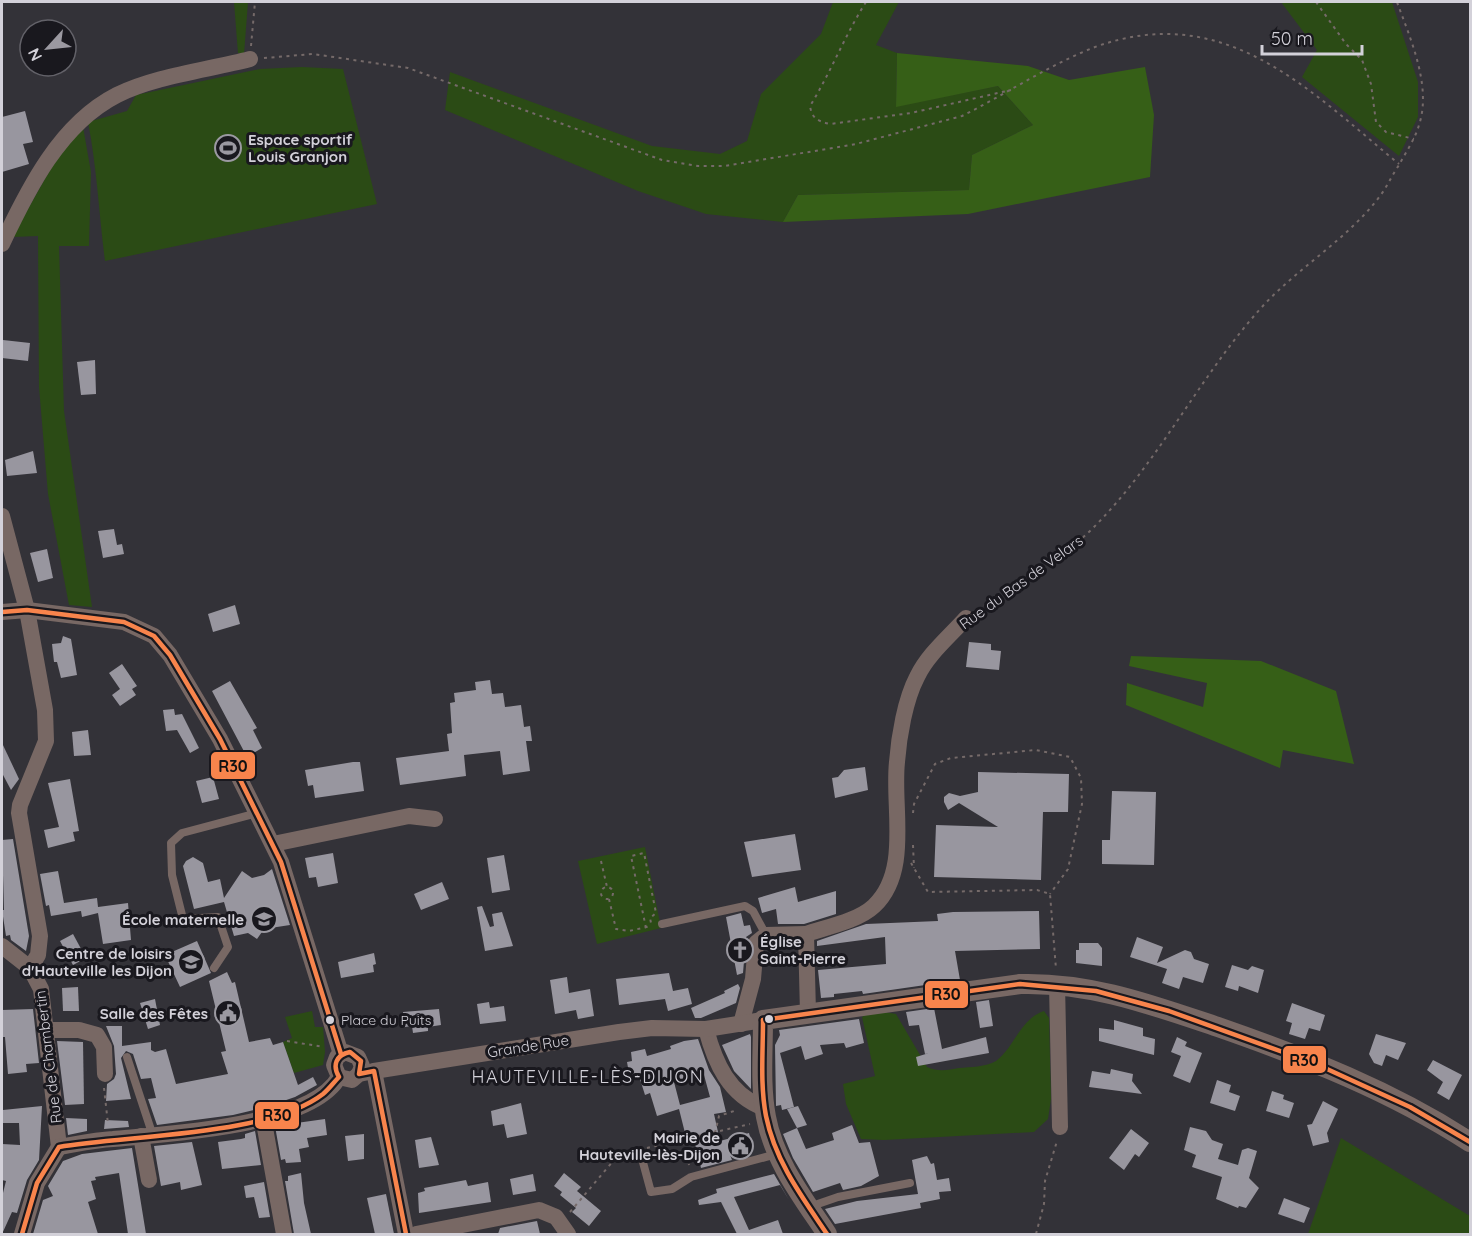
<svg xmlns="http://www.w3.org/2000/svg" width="1472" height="1236" font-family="Quicksand,sans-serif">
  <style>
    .green { fill: #2b4b15 }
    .forest { fill: #365f17 }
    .building { fill: #98969f; fill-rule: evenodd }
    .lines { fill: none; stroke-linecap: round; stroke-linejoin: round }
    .path { stroke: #756a69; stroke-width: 2; stroke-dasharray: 3 4.5; stroke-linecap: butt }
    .service { stroke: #786864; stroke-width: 8 }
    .minor { stroke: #786864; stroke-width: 16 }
    .tertiary { stroke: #786864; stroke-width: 20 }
    .bus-1-casing { stroke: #19181e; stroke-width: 9 }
    .bus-1 { stroke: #f8844c; stroke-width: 4.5 }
    .bus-dot { fill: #d3d1d9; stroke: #19181e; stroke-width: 2 }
    .labels { text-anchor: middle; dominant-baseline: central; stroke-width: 6; stroke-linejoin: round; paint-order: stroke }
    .bus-label { font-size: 14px; fill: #d3d1d9; stroke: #19181e; text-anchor: start }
    .poi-label { font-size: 15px; font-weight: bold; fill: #d3d1d9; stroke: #19181e; text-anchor: end }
    .street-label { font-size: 15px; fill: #d3d1d9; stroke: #19181e }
    .quarter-label { font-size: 18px; letter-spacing: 1.5px; fill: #d3d1d9; stroke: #19181e }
    .line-badge { stroke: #19181e; stroke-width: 2 }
    .pale-badge-label { font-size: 16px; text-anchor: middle; font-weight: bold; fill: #111 }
  </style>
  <rect width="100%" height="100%" fill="#333238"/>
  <g class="green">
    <polygon points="234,2 248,2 244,54 238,53"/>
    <polygon points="833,2 899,2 876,45 897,53 896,106 998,86 1033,125 972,155 969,190 798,195 783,222 706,214 638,191 445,110 450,72 652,146 720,154 747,141 761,94 821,34"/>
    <polygon points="1281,2 1392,2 1418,82 1418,117 1399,156 1302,77 1317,50"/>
    <path d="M 302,67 L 343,69 L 377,204 L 105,261 C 99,215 97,168 88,122 L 127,111 L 136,95 L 260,69 Z"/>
    <polygon points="83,127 91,172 89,246 59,246 64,411 92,607 69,605 48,494 39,387 38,236 12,237 54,163"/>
    <polygon points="645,847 661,928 597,944 578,861"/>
    <polygon points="312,1011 315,1027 323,1027 325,1052 323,1065 294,1073 283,1042 292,1038 285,1017"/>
    <path d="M 1044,1011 L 1049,1018 L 1051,1099 L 1048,1119 L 1034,1132 L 884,1140 L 861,1139 L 846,1104 L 843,1084 L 875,1076 L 862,1017 L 867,1014 L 884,1012 L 896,1014 L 927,1067 C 938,1072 948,1070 959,1068 C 970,1067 986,1067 996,1061 C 1014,1048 1020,1019 1044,1011 Z"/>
    <polygon points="1341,1138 1470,1216 1470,1234 1308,1234"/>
  </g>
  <g class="forest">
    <polygon points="897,53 1028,66 1069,80 1145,67 1154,115 1150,177 968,214 783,222 798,195 969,190 972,155 1033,125 998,86 896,107"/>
    <polygon points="1131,656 1261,661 1336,691 1354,764 1283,750 1280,768 1126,705 1127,683 1203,707 1207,683 1129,666"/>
  </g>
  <g class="building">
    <polygon points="25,111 33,142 23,144 29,164 2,172 2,117"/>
    <polygon points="3,340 30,343 28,361 2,358"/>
    <polygon points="95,360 96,394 81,395 77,362"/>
    <polygon points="33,451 37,473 7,476 5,460"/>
    <polygon points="114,529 117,545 122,544 124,554 103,558 98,531"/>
    <polygon points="47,549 53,578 38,582 30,553"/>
    <polygon points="235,605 240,624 213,632 208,614"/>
    <polygon points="63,636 71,639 77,675 61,678 57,662 54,662 52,644 61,643"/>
    <polygon points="969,642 991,644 991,650 1001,651 999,670 966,667"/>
    <polygon points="122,664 137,686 132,689 136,695 120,706 112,695 120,689 109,673"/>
    <polygon points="490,680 492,694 503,693 505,707 521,705 524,727 530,726 532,741 526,741 530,771 503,775 500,751 464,755 466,776 400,785 396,758 449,751 447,734 452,733 450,703 455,702 454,693 476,690 475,682"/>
    <polygon points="230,681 257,728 253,730 262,748 247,757 212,691"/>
    <polygon points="174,709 175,715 182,714 199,748 190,753 177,730 166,731 163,710"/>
    <polygon points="88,730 91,755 74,756 72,732"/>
    <polygon points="2,743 19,779 11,790 2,773"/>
    <polygon points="353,762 360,762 364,791 315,798 313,785 308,786 305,770"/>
    <polygon points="865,767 868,790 835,798 832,778 838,777 844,770"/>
    <polygon points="978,772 1069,774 1068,812 1043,812 1041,880 934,877 936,825 998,827 959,803 948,810 944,802 944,797 949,793 960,796 978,792"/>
    <polygon points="213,777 219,799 202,803 196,781"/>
    <polygon points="70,779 79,831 73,832 75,841 48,848 44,830 59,827 48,783"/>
    <polygon points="1112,791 1156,792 1154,865 1102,864 1102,840 1110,840"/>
    <polygon points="795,834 801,870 752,877 744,842"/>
    <polygon points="13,839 29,936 26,951 11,940 10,935 6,936 2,910 4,910 2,840"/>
    <polygon points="333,853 338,883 318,887 316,877 309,878 305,858"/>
    <polygon points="504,855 510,890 492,893 487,858"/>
    <polygon points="193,857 203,863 208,882 220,879 224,898 242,871 252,878 264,875 272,869 290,925 264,929 257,939 248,933 234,936 224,902 194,909 183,866 186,861"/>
    <polygon points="58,871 64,903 97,898 98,907 128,903 131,940 103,944 98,913 82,917 81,911 51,916 49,905 46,906 40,874"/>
    <polygon points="442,882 449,899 421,910 414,894"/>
    <polygon points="795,887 798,902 836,891 836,914 804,924 778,924 776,909 762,913 758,898"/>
    <polygon points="482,906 490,927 494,926 492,914 502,912 513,946 485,951 477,907"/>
    <polygon points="1039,911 1040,949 955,951 960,980 863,994 862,991 834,994 834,997 821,998 818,970 886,964 885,937 817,946 817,941 866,924 938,921 937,914 953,912"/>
    <polygon points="741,913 744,926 750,925 752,933 746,937 743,973 737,975 726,917"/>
    <polygon points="73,934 86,958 73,965 60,941"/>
    <polygon points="1137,937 1163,947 1157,963 1185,950 1191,952 1194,959 1209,964 1203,983 1183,977 1179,989 1162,983 1167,969 1130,957"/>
    <polygon points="197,941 211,973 180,987 165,955"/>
    <polygon points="1079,943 1098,943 1102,948 1102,966 1076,963 1076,950 1079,950"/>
    <polygon points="374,953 376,964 373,965 374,972 341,978 338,962"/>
    <polygon points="1232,965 1248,970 1252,966 1264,970 1258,993 1239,986 1238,991 1225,987"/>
    <polygon points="227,972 232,983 235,982 249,1042 270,1038 273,1045 283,1042 298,1085 313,1077 317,1085 295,1097 266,1107 233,1115 157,1125 148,1099 156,1098 151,1078 141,1079 133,1054 126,1051 121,1058 131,1099 106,1101 107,1084 114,1079 116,1074 114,1046 106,1026 122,1026 122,1046 151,1042 151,1050 155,1052 166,1049 176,1084 228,1074 221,1052 226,1051 209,981"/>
    <polygon points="669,973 673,991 688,988 692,1004 668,1011 665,999 619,1005 616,979"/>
    <polygon points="567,977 569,993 590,989 594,1016 578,1019 576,1010 555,1014 550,980"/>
    <polygon points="738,984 740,988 736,1003 701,1018 695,1018 691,1008 725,993 724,991"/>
    <polygon points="78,987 79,1011 63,1011 62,988"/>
    <polygon points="155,999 160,1025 148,1029 140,1003"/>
    <polygon points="989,1000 993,1026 980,1028 976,1002"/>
    <polygon points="489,1002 490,1008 504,1006 506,1021 480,1024 477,1004"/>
    <polygon points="1292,1003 1325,1015 1320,1031 1309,1028 1305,1039 1289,1034 1292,1023 1286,1021"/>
    <polygon points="934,1008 942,1049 986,1037 989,1053 918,1066 916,1057 929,1053 925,1054 919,1025 909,1026 906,1012"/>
    <polygon points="33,1009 39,1063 26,1064 27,1072 8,1074 5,1037 2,1037 2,1010"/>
    <polygon points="439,1009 441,1025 428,1027 428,1031 413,1033 412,1026 405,1027 403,1012"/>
    <polygon points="859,1019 864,1043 846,1048 844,1043 820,1045 823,1054 805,1060 801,1046 780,1053 794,1107 782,1110 781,1105 776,1106 775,1045 780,1035 779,1030"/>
    <polygon points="1114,1020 1143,1028 1143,1036 1155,1039 1154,1055 1099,1041 1099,1028 1114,1030"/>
    <polygon points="750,1034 751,1037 751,1089 734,1071 722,1045"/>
    <polygon points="1376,1034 1406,1043 1398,1060 1386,1055 1382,1066 1374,1063 1369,1054"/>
    <polygon points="1177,1037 1187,1042 1185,1046 1202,1053 1190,1083 1173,1076 1181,1056 1171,1052"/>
    <path d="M 698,1039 L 709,1070 L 720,1087 L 726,1112 L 714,1114 L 720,1141 L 749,1133 L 753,1149 L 730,1155 L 732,1160 L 701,1168 L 693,1136 L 686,1137 L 679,1109 L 657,1116 L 650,1093 L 645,1095 L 639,1076 L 630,1079 L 627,1062 L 632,1061 L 631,1052 L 645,1049 L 647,1056 L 671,1049 L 670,1046 L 684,1041 ZM 704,1075 L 710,1097 L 680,1105 L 674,1082 Z"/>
    <polygon points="57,1041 83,1042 84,1104 65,1105"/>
    <polygon points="1433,1060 1462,1075 1449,1100 1437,1093 1443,1082 1427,1070"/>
    <polygon points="1111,1069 1133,1074 1132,1081 1142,1094 1089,1087 1092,1071 1110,1074"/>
    <polygon points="1217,1080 1231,1085 1229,1092 1240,1096 1235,1111 1210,1103"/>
    <polygon points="1272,1091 1284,1095 1283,1099 1294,1103 1289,1118 1266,1111"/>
    <polygon points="1323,1101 1338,1109 1327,1133 1329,1142 1313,1146 1307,1125 1312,1124"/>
    <polygon points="521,1103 527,1134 507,1138 504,1124 493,1126 491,1111"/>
    <polygon points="42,1106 39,1160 27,1180 17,1213 12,1212 2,1234 2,1197 6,1181 2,1180 2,1144 20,1145 19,1123 3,1123 3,1110"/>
    <polygon points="798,1106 807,1125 797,1128 787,1109"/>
    <polygon points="66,1118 87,1119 87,1131 68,1135"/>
    <polygon points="325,1119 327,1135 307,1138 309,1147 299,1149 301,1162 286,1163 285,1159 281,1160 275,1126"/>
    <polygon points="105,1120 128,1121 129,1127 104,1129"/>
    <polygon points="852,1125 859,1143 870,1142 879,1176 861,1186 843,1190 840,1183 813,1192 793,1158 783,1134 797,1128 806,1149 834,1140 832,1133"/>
    <polygon points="1190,1127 1206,1131 1212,1140 1223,1144 1218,1159 1238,1165 1242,1150 1248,1148 1257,1151 1249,1178 1259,1188 1246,1208 1239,1206 1238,1208 1216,1199 1222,1177 1192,1167 1196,1155 1184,1150"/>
    <polygon points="1131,1129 1149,1143 1139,1157 1135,1154 1124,1170 1109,1158"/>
    <polygon points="255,1131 261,1165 222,1169 218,1142 241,1139 245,1138 245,1134"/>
    <polygon points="364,1134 364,1159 348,1161 345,1136"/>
    <polygon points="431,1137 439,1165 419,1168 415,1140"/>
    <polygon points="192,1142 202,1185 181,1190 180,1182 161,1186 154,1146"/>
    <polygon points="132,1148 146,1234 128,1234 119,1173 95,1177 96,1180 91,1181 96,1199 88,1202 98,1234 33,1234 43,1200 53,1196 48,1186 63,1161 82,1154"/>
    <polygon points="927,1156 931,1164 934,1163 937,1180 949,1178 951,1191 939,1192 940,1199 920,1203 921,1208 835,1224 825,1209 857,1201 918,1194 912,1160"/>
    <polygon points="301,1173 304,1203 311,1234 294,1234 285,1181 288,1181 288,1176"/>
    <polygon points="564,1173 581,1187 577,1191 601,1211 589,1226 572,1212 576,1208 560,1195 562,1192 554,1186"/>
    <polygon points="533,1174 536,1191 513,1195 510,1179"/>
    <polygon points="774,1174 789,1200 780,1185 734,1197 749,1230 778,1220 783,1234 737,1234 721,1202 699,1205 698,1200 717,1193 716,1189"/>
    <polygon points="466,1180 468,1186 488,1182 491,1202 419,1213 418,1193 425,1191 424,1188"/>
    <polygon points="264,1182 270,1217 259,1218 254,1197 246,1198 244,1186"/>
    <polygon points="386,1194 394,1234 375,1234 367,1198"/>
    <polygon points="1284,1198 1310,1208 1304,1223 1278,1214"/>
    <polygon points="537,1221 540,1234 498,1234 500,1228"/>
  </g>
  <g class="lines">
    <g class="path">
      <path d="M 866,2 C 845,35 831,72 810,106 C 812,119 818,121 830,124 L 911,113 L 1011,90"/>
      <polyline points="1316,2 1346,44 1362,60 1371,84 1376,122 1386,132 1414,139"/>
      <polyline points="251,46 255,2"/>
      <path d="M 264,58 L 313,54 L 408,68 L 662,160 L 698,166 L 725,166 L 856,144 L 962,116 C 1006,94 1049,65 1095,47 C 1225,0 1309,90 1399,164"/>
      <path d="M 978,610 C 1016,583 1060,561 1093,528 C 1159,462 1199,377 1261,308 C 1297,268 1347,240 1380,196 C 1387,187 1392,175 1399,165 C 1406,152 1415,139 1419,125 C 1432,86 1410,38 1397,2"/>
      <polyline points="913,813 914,804 935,764 951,758 1036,750 1070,757 1081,778 1082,804 1068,869 1050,894"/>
      <polyline points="913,845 914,868"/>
      <polyline points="601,861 607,887"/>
      <polyline points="911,863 928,892 1037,890 1050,894 1056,969"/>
      <circle cx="607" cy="893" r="6"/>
      <polyline points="609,899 616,929 629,931 651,926"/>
      <polyline points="646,928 631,856 644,853 656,913 650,918 651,923"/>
      <polyline points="287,1041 324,1047"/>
      <polyline points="104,1088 108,1124"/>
      <polyline points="715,1133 719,1116 737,1110"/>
      <polyline points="684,1142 689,1165"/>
      <polyline points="647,1148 750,1124"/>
      <polyline points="570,1212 620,1153 630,1151"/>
      <polyline points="1036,1234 1044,1204 1045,1181 1057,1141"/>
    </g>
    <g class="service">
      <polyline points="662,924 745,906 753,911 766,935"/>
      <polyline points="214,968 228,947 218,917 183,919 172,875 171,843 182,833 257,813"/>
      <polyline points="127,1057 153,1136"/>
      <polyline points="641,1155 651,1192 672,1189 691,1177 777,1154"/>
      <polyline points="809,1207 838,1197 910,1183"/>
    </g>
    <g class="minor">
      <path d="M 2,244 C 28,189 60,124 117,95 C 155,76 208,70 250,59"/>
      <polyline points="2,516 27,610 45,710 46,741 20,805 19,813 40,936 38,955 30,968 41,989 59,1147"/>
      <polyline points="2,612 27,610 124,622 154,636 170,655 220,739 281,862 341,1054"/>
      <polyline points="273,844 409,816 435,819"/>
      <polyline points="2,946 30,968"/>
      <polyline points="1057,984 1060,1127"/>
      <path d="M 808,1013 L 806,934 C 827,927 858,921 874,906 C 911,871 892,807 897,762 C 899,736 905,700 917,677 C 928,654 949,637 966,618"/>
      <polyline points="741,1024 753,979 756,943 766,935 806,934"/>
      <path d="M 706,1029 C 715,1063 729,1095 764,1108"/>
      <polyline points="46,1030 79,1030 97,1035 104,1047 105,1074"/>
      <polyline points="374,1071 406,1234"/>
      <polyline points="339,1077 352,1080 359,1074 374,1071 619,1032 652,1028 706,1029 763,1020"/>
      <polyline points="339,1077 334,1065 337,1057 345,1052 358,1057 362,1066 359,1074"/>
      <polyline points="263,1117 284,1234"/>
      <polyline points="141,1136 149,1180"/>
      <path d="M 59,1147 C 77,1144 95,1140 113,1139 C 166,1134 311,1127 339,1077"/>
      <polyline points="22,1234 37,1183 59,1147"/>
      <polyline points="416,1234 539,1210 556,1217 568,1234"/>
    </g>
    <path class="tertiary" d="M 827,1234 C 803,1198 774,1161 766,1117 C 760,1086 763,1052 763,1020 L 1020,984 C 1091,982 1152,1005 1218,1027 C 1307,1058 1391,1091 1470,1142"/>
    <defs>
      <g id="bus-1">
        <polyline points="2,612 27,610 124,622 154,636 170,655 220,739 281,862 341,1054"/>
        <polyline points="763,1020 1020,984 1096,991 1169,1011 1316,1064 1410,1107 1470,1142"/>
        <path d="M 763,1020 C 763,1052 760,1085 766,1116 C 775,1161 802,1197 827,1234"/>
        <path d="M 22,1234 L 37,1183 L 59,1147 C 129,1135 269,1136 323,1094 C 329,1089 334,1082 339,1077 C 332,1065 336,1055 350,1052 L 361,1061 L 359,1074 L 374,1071 L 406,1234"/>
      </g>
    </defs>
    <use href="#bus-1" class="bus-1-casing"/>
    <use href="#bus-1" class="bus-1"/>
  </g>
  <defs>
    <symbol id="stadium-ring" viewBox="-11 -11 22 22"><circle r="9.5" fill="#19181e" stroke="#9b99a1" stroke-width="1.5"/><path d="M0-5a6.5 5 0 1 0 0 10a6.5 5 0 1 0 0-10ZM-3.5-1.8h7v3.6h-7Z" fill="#9b99a1"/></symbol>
    <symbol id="school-ring" viewBox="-11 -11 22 22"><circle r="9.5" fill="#19181e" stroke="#9b99a1" stroke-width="1.5"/><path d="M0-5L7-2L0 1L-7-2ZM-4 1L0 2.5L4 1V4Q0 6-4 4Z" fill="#9b99a1"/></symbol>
    <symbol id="church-ring" viewBox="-11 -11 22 22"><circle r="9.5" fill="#19181e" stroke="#9b99a1" stroke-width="1.5"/><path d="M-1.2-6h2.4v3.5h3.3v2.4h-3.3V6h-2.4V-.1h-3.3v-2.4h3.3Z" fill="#9b99a1"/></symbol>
    <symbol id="civic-ring" viewBox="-11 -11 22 22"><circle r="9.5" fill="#19181e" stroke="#9b99a1" stroke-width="1.5"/><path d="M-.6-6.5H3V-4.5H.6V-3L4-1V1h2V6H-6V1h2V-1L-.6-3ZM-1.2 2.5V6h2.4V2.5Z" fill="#9b99a1"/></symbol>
  </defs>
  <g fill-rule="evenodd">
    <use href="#stadium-ring" x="213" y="133" width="30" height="30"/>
    <use href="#school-ring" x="249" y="904" width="30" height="30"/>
    <use href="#church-ring" x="725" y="935" width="30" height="30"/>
    <use href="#school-ring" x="176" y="947" width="30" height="30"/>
    <use href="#civic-ring" x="213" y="998" width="30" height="30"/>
    <use href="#civic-ring" x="725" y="1131" width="30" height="30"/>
  </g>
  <g class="bus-dot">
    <circle cx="769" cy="1019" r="5"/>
    <circle cx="330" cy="1020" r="5"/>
  </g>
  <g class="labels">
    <g class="bus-label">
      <text x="341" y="1020">Place du Puits</text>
    </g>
    <g class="poi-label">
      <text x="248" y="139" text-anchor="start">Espace sportif<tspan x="248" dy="17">Louis Granjon</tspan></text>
      <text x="244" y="919">École maternelle</text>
      <text x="760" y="941" text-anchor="start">Église<tspan x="760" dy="17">Saint-Pierre</tspan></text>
      <text x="172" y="953">Centre de loisirs<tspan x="172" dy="17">d'Hauteville les Dijon</tspan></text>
      <text x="208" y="1013">Salle des Fêtes</text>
      <text x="720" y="1137">Mairie de<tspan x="720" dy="17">Hauteville-lès-Dijon</tspan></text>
    </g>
    <g class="street-label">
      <text transform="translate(1021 582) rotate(-36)">Rue du Bas de Velars</text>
      <text transform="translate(528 1046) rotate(-9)">Grande Rue</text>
      <text transform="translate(48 1057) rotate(-97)">Rue de Chambertin</text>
    </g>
    <g class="quarter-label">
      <text x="588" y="1076">HAUTEVILLE-LÈS-DIJON</text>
    </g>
  </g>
  <g class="line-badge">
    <rect x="210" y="751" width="46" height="29" rx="6" fill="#f8844c"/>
    <rect x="924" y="980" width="45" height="29" rx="6" fill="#f8844c"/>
    <rect x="1282" y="1045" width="45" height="29" rx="6" fill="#f8844c"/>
    <rect x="254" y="1101" width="46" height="29" rx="6" fill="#f8844c"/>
  </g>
  <g class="pale-badge-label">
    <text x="233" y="772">R30</text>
    <text x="946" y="1000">R30</text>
    <text x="1304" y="1066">R30</text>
    <text x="277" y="1121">R30</text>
  </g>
  <rect width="1472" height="1236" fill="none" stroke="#d3d1d9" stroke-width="6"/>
  <g transform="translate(48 48) rotate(243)"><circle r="28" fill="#19181e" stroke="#636269" stroke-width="1.5"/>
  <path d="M0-4.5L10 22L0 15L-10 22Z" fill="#9b99a1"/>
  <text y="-9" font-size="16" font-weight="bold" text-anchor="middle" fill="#d3d1d9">N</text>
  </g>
  <path d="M1262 45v9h100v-9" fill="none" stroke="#d3d1d9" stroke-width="3"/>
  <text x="1271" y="45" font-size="18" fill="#d3d1d9" stroke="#19181e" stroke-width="4.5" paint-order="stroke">50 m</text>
</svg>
